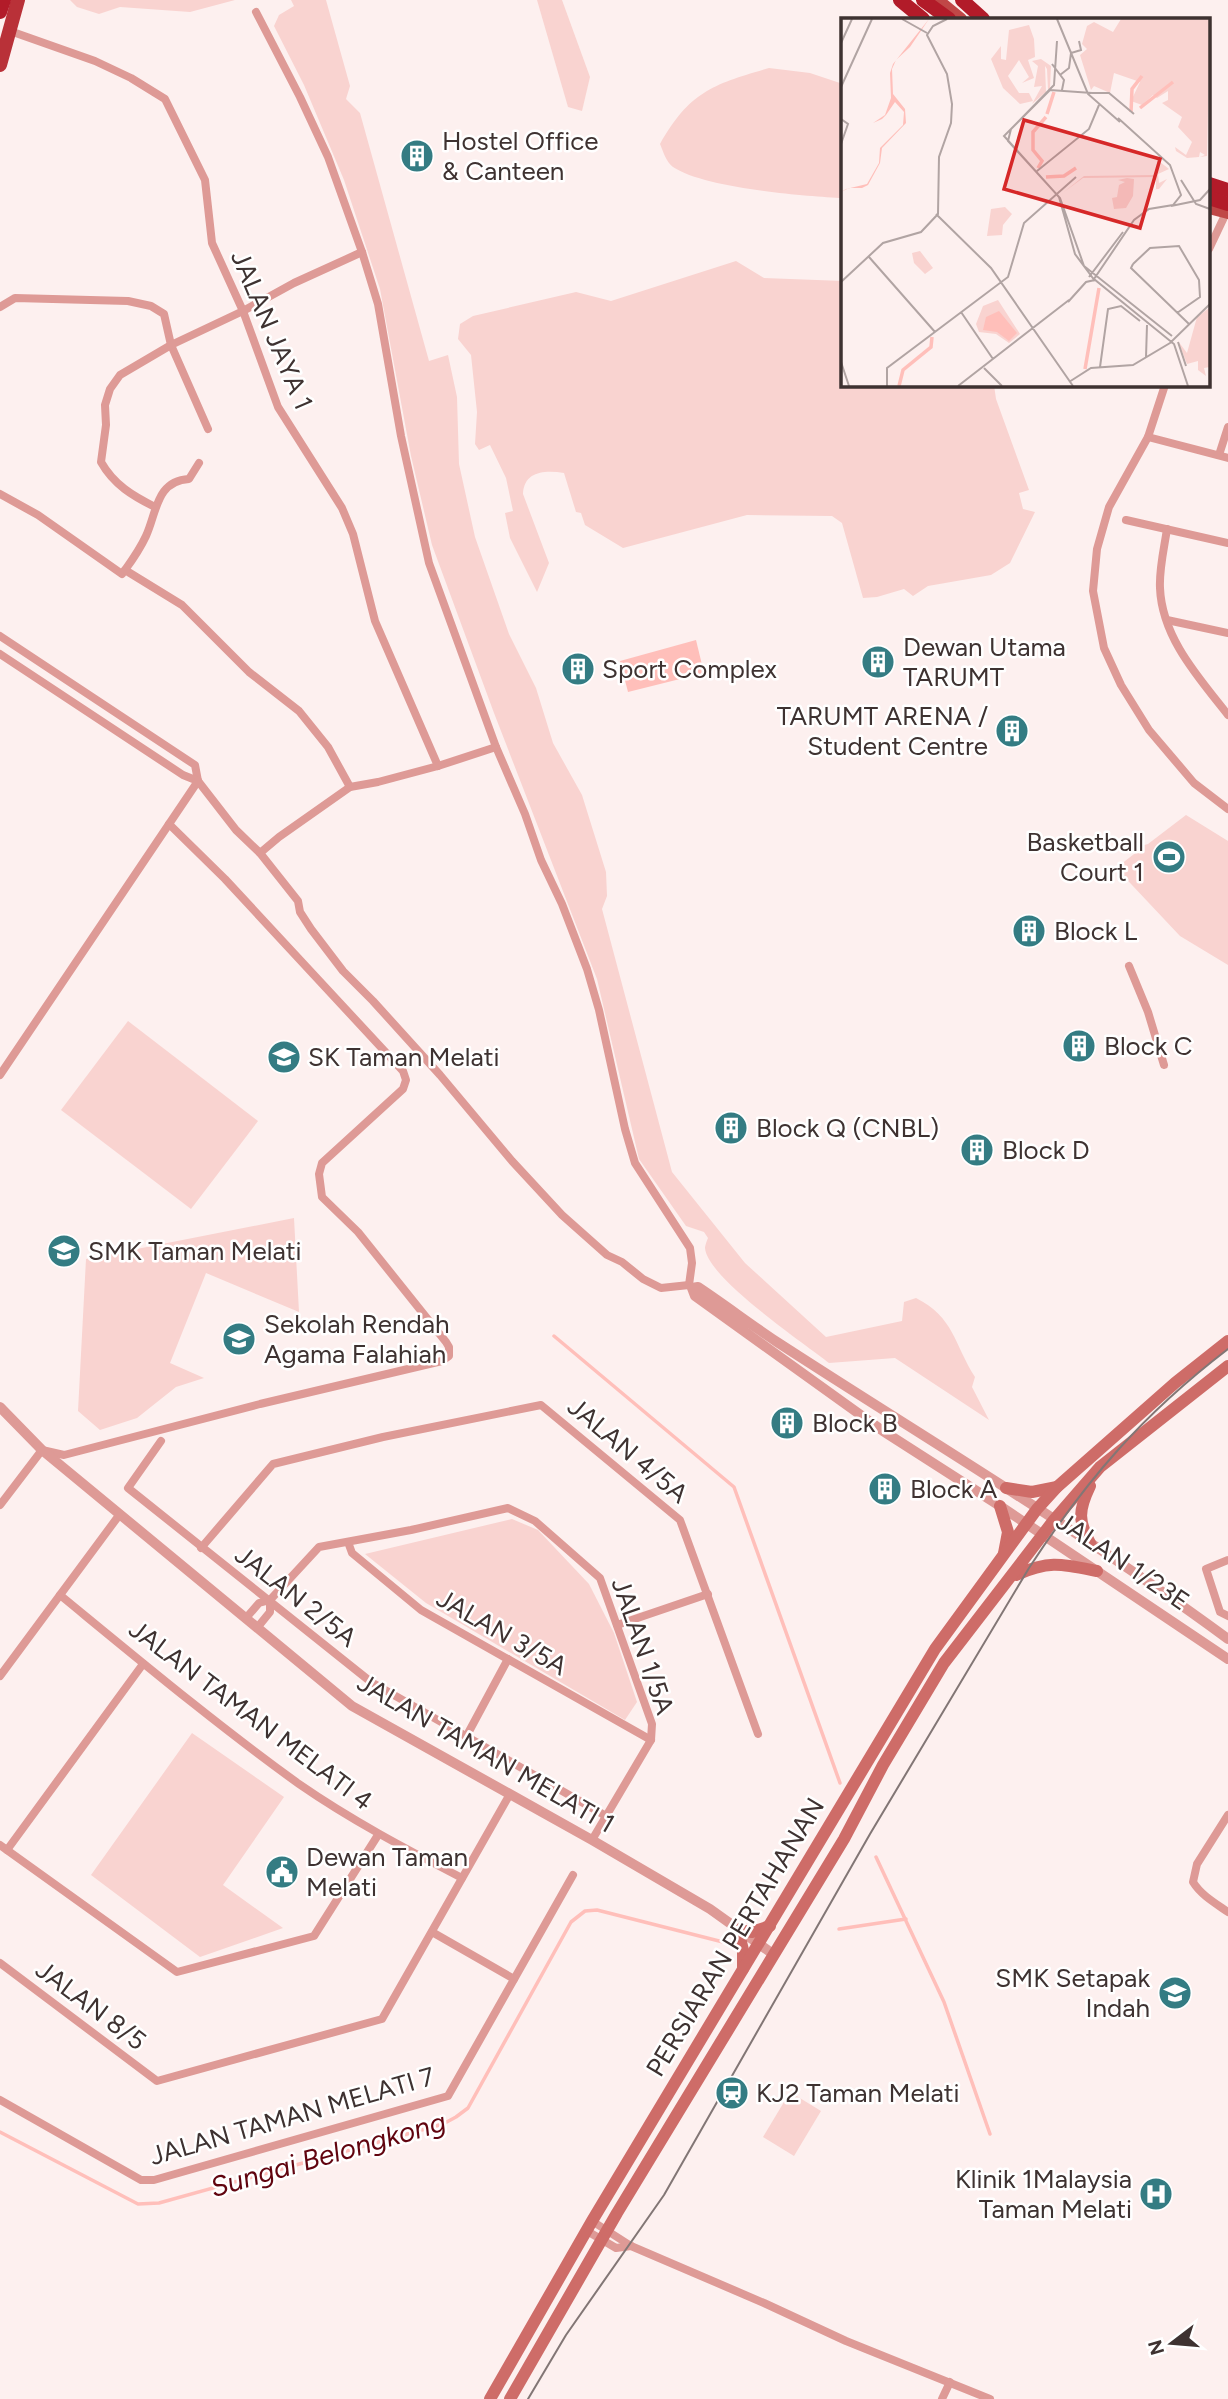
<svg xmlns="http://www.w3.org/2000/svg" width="1228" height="2399" font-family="Figtree,sans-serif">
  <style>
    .green { fill: #f9d3d0 }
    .water { fill: #ffbfba }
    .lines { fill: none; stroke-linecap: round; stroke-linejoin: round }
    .stream { stroke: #ffbfba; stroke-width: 3.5 }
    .minor { stroke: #de9a96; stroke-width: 8 }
    .tertiary { stroke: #de9a96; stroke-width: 10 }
    .secondary { stroke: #ce6c68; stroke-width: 12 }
    .primary { stroke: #c04747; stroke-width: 12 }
    .trunk { stroke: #b93138; stroke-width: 14 }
    .motorway { stroke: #b21b29; stroke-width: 14 }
    .tram { stroke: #827675; stroke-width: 2 }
    .labels { text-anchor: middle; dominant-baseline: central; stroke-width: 5; stroke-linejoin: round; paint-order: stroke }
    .poi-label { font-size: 26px; fill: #3e3231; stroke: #fff; text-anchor: start }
    .street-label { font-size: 26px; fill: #3e3231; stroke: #fff }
    .water-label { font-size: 28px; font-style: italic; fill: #61040f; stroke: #fff }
    .inset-river { fill: none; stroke: #ffbfba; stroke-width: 3.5 }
    .inset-road { fill: none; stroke: #b1a4a3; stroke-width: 2 }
    .view { fill: #d62828; fill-opacity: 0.15; stroke: #d62828; stroke-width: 3.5 }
    .inset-edge { fill: none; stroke: #3e3231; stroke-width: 3.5 }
  </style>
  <rect width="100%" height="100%" fill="#fdf0ef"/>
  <g class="green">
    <polygon points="70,0 235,0 190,12 120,7 99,14 77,7"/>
    <path d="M 291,0 L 326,0 L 350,86 L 346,99 L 360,113 L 429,361 L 448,355 L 457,397 L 459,464 L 475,537 L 509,634 L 536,688 L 553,743 L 582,795 L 606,872 L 607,896 L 602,909 L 672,1172 L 745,1263 L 826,1337 L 902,1321 L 904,1302 L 916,1298 C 954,1317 954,1344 975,1377 L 972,1387 L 989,1420 L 895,1358 L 829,1363 C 805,1344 707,1278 705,1248 C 705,1246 707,1240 708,1238 L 704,1232 L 686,1226 L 639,1159 L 597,979 L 494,713 L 432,545 L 411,456 L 380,289 L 344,180 L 304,85 L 274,26 L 279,15 L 294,6 Z"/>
    <polygon points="537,0 562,0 590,77 582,111 568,107"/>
    <path d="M 769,68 L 810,73 L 843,84 L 843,198 C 803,196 704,188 673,167 C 666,162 663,151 660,144 C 690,91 714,84 769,68 Z"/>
    <path d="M 736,261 L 764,278 L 843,281 L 843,385 L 994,385 L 996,399 L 1029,490 L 1019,493 L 1023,509 L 1035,512 L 1010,563 L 991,575 L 928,586 L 913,596 L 904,589 L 877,597 L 863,598 L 842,523 L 832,516 L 747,515 L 623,548 L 585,525 L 581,513 L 576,512 L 564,473 C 545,470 524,471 523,494 L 549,563 L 537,592 L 510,538 L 505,513 L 513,511 L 506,478 L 490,445 L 479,450 L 475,444 L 477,412 L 471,355 L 458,339 L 460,324 L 473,316 L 576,292 L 611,301 Z"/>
    <polygon points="1186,815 1228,841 1228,965 1180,936 1116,868 1138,851 1137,847 1148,844"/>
    <polygon points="128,1021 258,1121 191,1209 61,1110"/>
    <polygon points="294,1218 299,1312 206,1273 170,1363 204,1378 176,1387 137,1418 100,1430 78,1411 86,1259"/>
    <polygon points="512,1519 538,1530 589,1584 614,1633 637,1702 625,1720 426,1603 365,1554"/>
    <polygon points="192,1733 284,1797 223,1885 283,1928 200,1957 91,1875"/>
    <polygon points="790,2092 821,2111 794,2156 763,2137"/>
  </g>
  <polygon class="water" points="696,640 704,673 628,692 620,661"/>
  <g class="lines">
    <g class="stream">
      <polyline points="554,1336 734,1487 840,1783"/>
      <polyline points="876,1857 944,2002 990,2134"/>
      <polyline points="839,1929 906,1919"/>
      <polyline points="0,2132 138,2204 159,2203 443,2124 456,2117 468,2108 571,1922 585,1911 597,1910 723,1942"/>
    </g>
    <g class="minor">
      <polyline points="256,12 300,97 328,157 362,252 378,304 401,436 429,563 496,747 525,814 541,860 562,904 587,969 599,1010 625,1129 635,1163 690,1248 692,1263 689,1285"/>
      <polyline points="10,31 95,61 131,78 165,99 205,180 212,243 243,311 278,407 342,508 353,534 375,621 438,766"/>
      <polyline points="1209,249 1226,213"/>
      <polyline points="0,307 15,298 128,301 151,306 164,314 171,345 208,429"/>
      <polyline points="1165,385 1148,437 1109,507 1097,549 1093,591 1104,648 1121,685 1149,730 1194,783 1228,809"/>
      <polyline points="1148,437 1228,458"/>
      <polyline points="1219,455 1228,427"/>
      <polyline points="0,494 38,515 122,574 125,570 182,605 249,672 299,711 328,747 350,787"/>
      <path d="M 155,507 C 133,496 114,485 101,462 L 106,425 L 105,405 L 110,389 L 120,375 L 171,345 L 243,311 L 294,283 L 362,252"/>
      <polyline points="1126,520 1228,543"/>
      <path d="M 1167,529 C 1164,549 1159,569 1160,588 C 1162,638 1199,678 1228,715"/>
      <path d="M 125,570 C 133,559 140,549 146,536 C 157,512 156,481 189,479 L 199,463"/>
      <polyline points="1167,620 1228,633"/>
      <polyline points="0,636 195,765 198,781 236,830 260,853 298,901 300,912 311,929 343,971 373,1001 440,1075 512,1161 562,1215 607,1255 622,1262 643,1279 661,1288 689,1285 691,1287"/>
      <polyline points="0,654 183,775 198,781"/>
      <polyline points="260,853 279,837 350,787 378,782 438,766 496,747"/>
      <polyline points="1129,966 1148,1012 1164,1065"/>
      <polyline points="0,1075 198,781"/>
      <polyline points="161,1441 128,1488 371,1682 606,1816"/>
      <polyline points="0,1505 42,1450 64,1455 260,1404 442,1361 449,1356 449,1347 446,1342 358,1232 322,1197 319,1174 322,1163 403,1089 406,1080 403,1071 225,879 169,824"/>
      <polyline points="348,1542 352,1553 421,1610 651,1740"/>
      <polyline points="201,1548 273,1464 383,1437 541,1405 680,1520 758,1734"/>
      <polyline points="1228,1560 1206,1569 1220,1612 1228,1616"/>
      <path d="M 60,1595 C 138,1659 217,1725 299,1784 C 351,1820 406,1849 462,1878"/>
      <polyline points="246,1618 259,1603 270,1600 319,1547 411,1530 508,1508 535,1521 600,1578 652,1724 651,1740 592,1840"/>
      <polyline points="617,1625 708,1594"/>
      <polyline points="257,1628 270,1612 270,1600"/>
      <polyline points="0,1676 120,1514"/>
      <polyline points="466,1737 508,1659"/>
      <path d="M 1228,1815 L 1197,1864 L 1193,1882 C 1201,1895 1215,1903 1228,1912"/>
      <polyline points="0,1845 177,1972 314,1936 378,1835"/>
      <polyline points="7,1850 143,1664"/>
      <polyline points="432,1932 514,1979"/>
      <polyline points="0,1963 157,2081 382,2019 510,1794"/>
      <polyline points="0,2100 141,2180 154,2180 448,2096 573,1875"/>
      <polyline points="592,2221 631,2246 764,2303 846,2341 990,2399"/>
      <polyline points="587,2231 616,2248 631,2246"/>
      <polyline points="942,2399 950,2382"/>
    </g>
    <g class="tertiary">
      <polyline points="0,1407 42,1450 352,1706 592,1840 710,1909 773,1954"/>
      <path d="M 1228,1639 C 1083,1532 928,1440 777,1342 C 750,1324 725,1305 698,1287 L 692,1288 L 695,1296 L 883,1431 L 1000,1506 L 1228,1659"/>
    </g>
    <g class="secondary">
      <path d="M 1090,1486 C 1078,1511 1078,1521 1091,1545"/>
      <polyline points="1006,1488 1032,1492 1057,1487"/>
      <polyline points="1000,1506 1008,1532 1004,1553"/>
      <path d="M 1016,1575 C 1049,1560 1062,1564 1097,1571"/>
      <polyline points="743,1969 743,1950 738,1930 752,1932 770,1926"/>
      <polyline points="490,2399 592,2221 935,1649 1037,1509 1057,1487 1175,1383 1228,1341"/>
      <polyline points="510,2399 617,2213 844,1839 883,1765 944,1663 1054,1520 1100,1467 1228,1366"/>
    </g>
    <g class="primary">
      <polyline points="938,0 961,19"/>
      <polyline points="1209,208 1228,213"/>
    </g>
    <polyline class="trunk" points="0,65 18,0"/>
    <g class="motorway">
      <polyline points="900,0 923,19"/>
      <polyline points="923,0 949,19"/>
      <polyline points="962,0 983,19"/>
      <polyline points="0,12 4,0"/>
      <polyline points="1209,184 1228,190"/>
      <polyline points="1209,198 1228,204"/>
    </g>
    <path class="tram" d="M 528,2399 L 566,2335 L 664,2195 L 870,1834 L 1029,1568 C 1087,1479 1143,1414 1228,1349"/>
  </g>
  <defs>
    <symbol id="building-disc" viewBox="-11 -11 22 22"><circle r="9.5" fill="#347c83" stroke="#fff"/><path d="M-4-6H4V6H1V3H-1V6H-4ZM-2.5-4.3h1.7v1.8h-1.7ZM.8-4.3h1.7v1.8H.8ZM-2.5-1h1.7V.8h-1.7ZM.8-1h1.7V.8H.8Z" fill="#fff"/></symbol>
    <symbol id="stadium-disc" viewBox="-11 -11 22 22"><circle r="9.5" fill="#347c83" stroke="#fff"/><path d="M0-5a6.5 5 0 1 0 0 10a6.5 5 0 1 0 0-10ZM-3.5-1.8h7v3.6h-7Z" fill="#fff"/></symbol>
    <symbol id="school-disc" viewBox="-11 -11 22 22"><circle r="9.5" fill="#347c83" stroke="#fff"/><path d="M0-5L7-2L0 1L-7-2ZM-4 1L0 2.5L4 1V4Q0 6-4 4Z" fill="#fff"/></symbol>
    <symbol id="civic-disc" viewBox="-11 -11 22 22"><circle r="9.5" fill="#347c83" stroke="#fff"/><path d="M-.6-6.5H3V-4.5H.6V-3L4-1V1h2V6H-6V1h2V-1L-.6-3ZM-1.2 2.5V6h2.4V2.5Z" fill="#fff"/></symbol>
    <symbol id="station-disc" viewBox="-11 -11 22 22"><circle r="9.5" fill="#347c83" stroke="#fff"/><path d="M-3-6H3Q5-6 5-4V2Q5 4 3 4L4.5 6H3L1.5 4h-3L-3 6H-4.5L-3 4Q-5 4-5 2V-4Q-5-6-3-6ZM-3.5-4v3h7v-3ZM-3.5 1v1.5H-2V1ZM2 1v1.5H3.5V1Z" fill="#fff"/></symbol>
    <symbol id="hospital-disc" viewBox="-11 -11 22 22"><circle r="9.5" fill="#347c83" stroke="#fff"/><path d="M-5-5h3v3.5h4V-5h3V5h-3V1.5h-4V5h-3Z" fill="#fff"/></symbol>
  </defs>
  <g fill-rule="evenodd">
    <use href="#building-disc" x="398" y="137" width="38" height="38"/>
    <use href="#building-disc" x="859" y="643" width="38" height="38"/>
    <use href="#building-disc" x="559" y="650" width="38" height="38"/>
    <use href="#building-disc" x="993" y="712" width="38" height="38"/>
    <use href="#stadium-disc" x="1150" y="838" width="38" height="38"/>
    <use href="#building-disc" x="1010" y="912" width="38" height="38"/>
    <use href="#building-disc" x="1060" y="1027" width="38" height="38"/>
    <use href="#school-disc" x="265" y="1038" width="38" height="38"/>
    <use href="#building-disc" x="712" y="1109" width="38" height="38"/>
    <use href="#building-disc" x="958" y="1131" width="38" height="38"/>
    <use href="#school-disc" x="45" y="1232" width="38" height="38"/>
    <use href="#school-disc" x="220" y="1320" width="38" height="38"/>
    <use href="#building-disc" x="768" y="1404" width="38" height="38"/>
    <use href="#building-disc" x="866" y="1470" width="38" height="38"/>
    <use href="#civic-disc" x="263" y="1853" width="38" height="38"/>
    <use href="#school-disc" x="1156" y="1974" width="38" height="38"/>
    <use href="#station-disc" x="713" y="2074" width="38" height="38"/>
    <use href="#hospital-disc" x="1137" y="2175" width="38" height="38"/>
  </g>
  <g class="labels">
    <g class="poi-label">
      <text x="442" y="141">Hostel Office<tspan x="442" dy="30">&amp; Canteen</tspan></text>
      <text x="903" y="647">Dewan Utama<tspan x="903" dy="30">TARUMT</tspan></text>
      <text x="602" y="669">Sport Complex</text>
      <text x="988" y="716" text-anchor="end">TARUMT ARENA /<tspan x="988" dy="30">Student Centre</tspan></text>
      <text x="1144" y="842" text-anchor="end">Basketball<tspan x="1144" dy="30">Court 1</tspan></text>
      <text x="1054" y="931">Block L</text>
      <text x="1104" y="1046">Block C</text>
      <text x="308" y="1057">SK Taman Melati</text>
      <text x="756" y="1128">Block Q (CNBL)</text>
      <text x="1002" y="1150">Block D</text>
      <text x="88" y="1251">SMK Taman Melati</text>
      <text x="264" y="1324">Sekolah Rendah<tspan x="264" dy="30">Agama Falahiah</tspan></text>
      <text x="812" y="1423">Block B</text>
      <text x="910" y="1489">Block A</text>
      <text x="306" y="1857">Dewan Taman<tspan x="306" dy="30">Melati</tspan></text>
      <text x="1150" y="1978" text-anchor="end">SMK Setapak<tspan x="1150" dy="30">Indah</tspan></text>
      <text x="756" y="2093">KJ2 Taman Melati</text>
      <text x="1132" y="2179" text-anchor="end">Klinik 1Malaysia<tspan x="1132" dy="30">Taman Melati</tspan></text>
    </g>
    <g class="street-label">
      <text transform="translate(272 330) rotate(67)">JALAN JAYA 1</text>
      <text transform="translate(628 1450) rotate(40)">JALAN 4/5A</text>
      <text transform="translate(1123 1561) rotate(34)">JALAN 1/23E</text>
      <text transform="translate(296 1596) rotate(38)">JALAN 2/5A</text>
      <text transform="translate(502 1632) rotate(30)">JALAN 3/5A</text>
      <text transform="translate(643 1646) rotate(71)">JALAN 1/5A</text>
      <text transform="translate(251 1715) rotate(37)">JALAN TAMAN MELATI 4</text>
      <text transform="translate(486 1753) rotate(30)">JALAN TAMAN MELATI 1</text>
      <text transform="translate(735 1937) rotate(-59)">PERSIARAN PERTAHANAN</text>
      <text transform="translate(91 2005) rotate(37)">JALAN 8/5</text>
      <text transform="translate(292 2116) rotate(-16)">JALAN TAMAN MELATI 7</text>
    </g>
    <g class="water-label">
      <text transform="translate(328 2154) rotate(-16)">Sungai Belongkong</text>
    </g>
  </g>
  <g transform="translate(841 18)">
    <rect width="369" height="369" fill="#fdf0ef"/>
    <path d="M 280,1 L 369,1 L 366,138 L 359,139 L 364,137 L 359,134 L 358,139 L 346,140 L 335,133 L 334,129 L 345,137 L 351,124 L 337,109 L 341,99 L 321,85 L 327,82 L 327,73 L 316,80 L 312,77 L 301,87 L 290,83 L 299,64 L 273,55 L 269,75 L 253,68 L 250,72 L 239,37 L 246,31 L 241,26 L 246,8 L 253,4 L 272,14 ZM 188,7 L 193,21 L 194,39 L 187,42 L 193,60 L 181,65 L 188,59 L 178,42 L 167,58 L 178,75 L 188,75 L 192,83 L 179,86 L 162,70 L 150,41 L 160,28 L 160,41 L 165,42 L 168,12 ZM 200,41 L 210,48 L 209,70 L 207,72 L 206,51 L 204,48 L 205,74 L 191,86 L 201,68 L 193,69 L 197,48 L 191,43 ZM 319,144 L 328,151 L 317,156 L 318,165 L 326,161 L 318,171 L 303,172 L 315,171 L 315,159 L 242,160 L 223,174 L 243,158 L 315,157 ZM 286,160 L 293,161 L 292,178 L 285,190 L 273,191 L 271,180 L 276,179 L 278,167 L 284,164 L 277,162 ZM 164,189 L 171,196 L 162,207 L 161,217 L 146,218 L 150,191 ZM 79,233 L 92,250 L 84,256 L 73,245 L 71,235 ZM 157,282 L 179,316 L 168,325 L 155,316 L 138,314 L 135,306 L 142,288 ZM 368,290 L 369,349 L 363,350 L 365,358 L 357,352 L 357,343 L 346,346 L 337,323 L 346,335 L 356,299 Z" fill="#f9d3d0"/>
    <path d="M 88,1 L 69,29 L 55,42 L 51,51 L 52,76 L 64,91 L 65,105 L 41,130 L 39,145 L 27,167 L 21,170 L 8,170 L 0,174 L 5,171 L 26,166 L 38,145 L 39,130 L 62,107 L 63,94 L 54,84 L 45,97 L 41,101 L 32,105 L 44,97 L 50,80 L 49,55 L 52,46 ZM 158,293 L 176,315 L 168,323 L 156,314 L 142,312 L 145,299 Z" fill="#ffbfba"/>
    <path class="inset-river" d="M 299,90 L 332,64M 290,94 L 291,71 L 301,58M 206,96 L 213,74M 197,150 L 201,143 L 192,132 L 192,114 L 205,99M 205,159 L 223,158 L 235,150M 244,351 L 258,270M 58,368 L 62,352 L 90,329 L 91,319"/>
    <path class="inset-road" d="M 61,1 L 86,15M 216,1 L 247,76 L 279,104M 216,23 L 213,67 L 170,111 L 167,123 L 219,180 L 243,248 L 331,318M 0,25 L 11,1M 211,46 L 223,62 L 221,72M 219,57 L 228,50 L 230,35 L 240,32 L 238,23M 0,69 L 31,1M 251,75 L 268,75 L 293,96M 251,75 L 209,72 L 163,118 L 218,179 L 234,236 L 254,263M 277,100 L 329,147 L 340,177 L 332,187 L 308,191 L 293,202 L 253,261 L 333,326 L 347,368M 0,101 L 7,106 L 0,126M 369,128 L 369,163M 196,153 L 248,111 L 258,87M 340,162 L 355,186 L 369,191M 330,188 L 359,182 L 369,171M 95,196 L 150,250 L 232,368M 28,239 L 94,314M 292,246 L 309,230 L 338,228 L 358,262 L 359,279 L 336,295M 292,246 L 290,250 L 348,306M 248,259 L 282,214M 0,264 L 42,225 L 80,214 L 97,196 L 98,139 L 110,105 L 111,86 L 106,56 L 86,17 L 92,8 L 106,1M 227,284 L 245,264 L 254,262M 120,294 L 152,341M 337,324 L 345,348M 305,339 L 306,307M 0,344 L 8,368M 259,349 L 267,291 L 280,288 L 299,303M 143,350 L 161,368M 228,364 L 250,350 L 292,347 L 329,325 L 369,286M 46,368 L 46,350 L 167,259 L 183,205 L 235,159M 117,368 L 228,282"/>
    <path class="view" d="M 183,102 L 319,141 L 299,210 L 163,171 Z"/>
    <rect width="369" height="369" class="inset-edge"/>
  </g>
  <g transform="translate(1172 2343) rotate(254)" stroke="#ffffff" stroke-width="5" paint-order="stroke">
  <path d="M0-5L12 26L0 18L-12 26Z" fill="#3e3231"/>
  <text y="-10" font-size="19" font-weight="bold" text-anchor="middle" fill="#3e3231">N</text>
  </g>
</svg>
